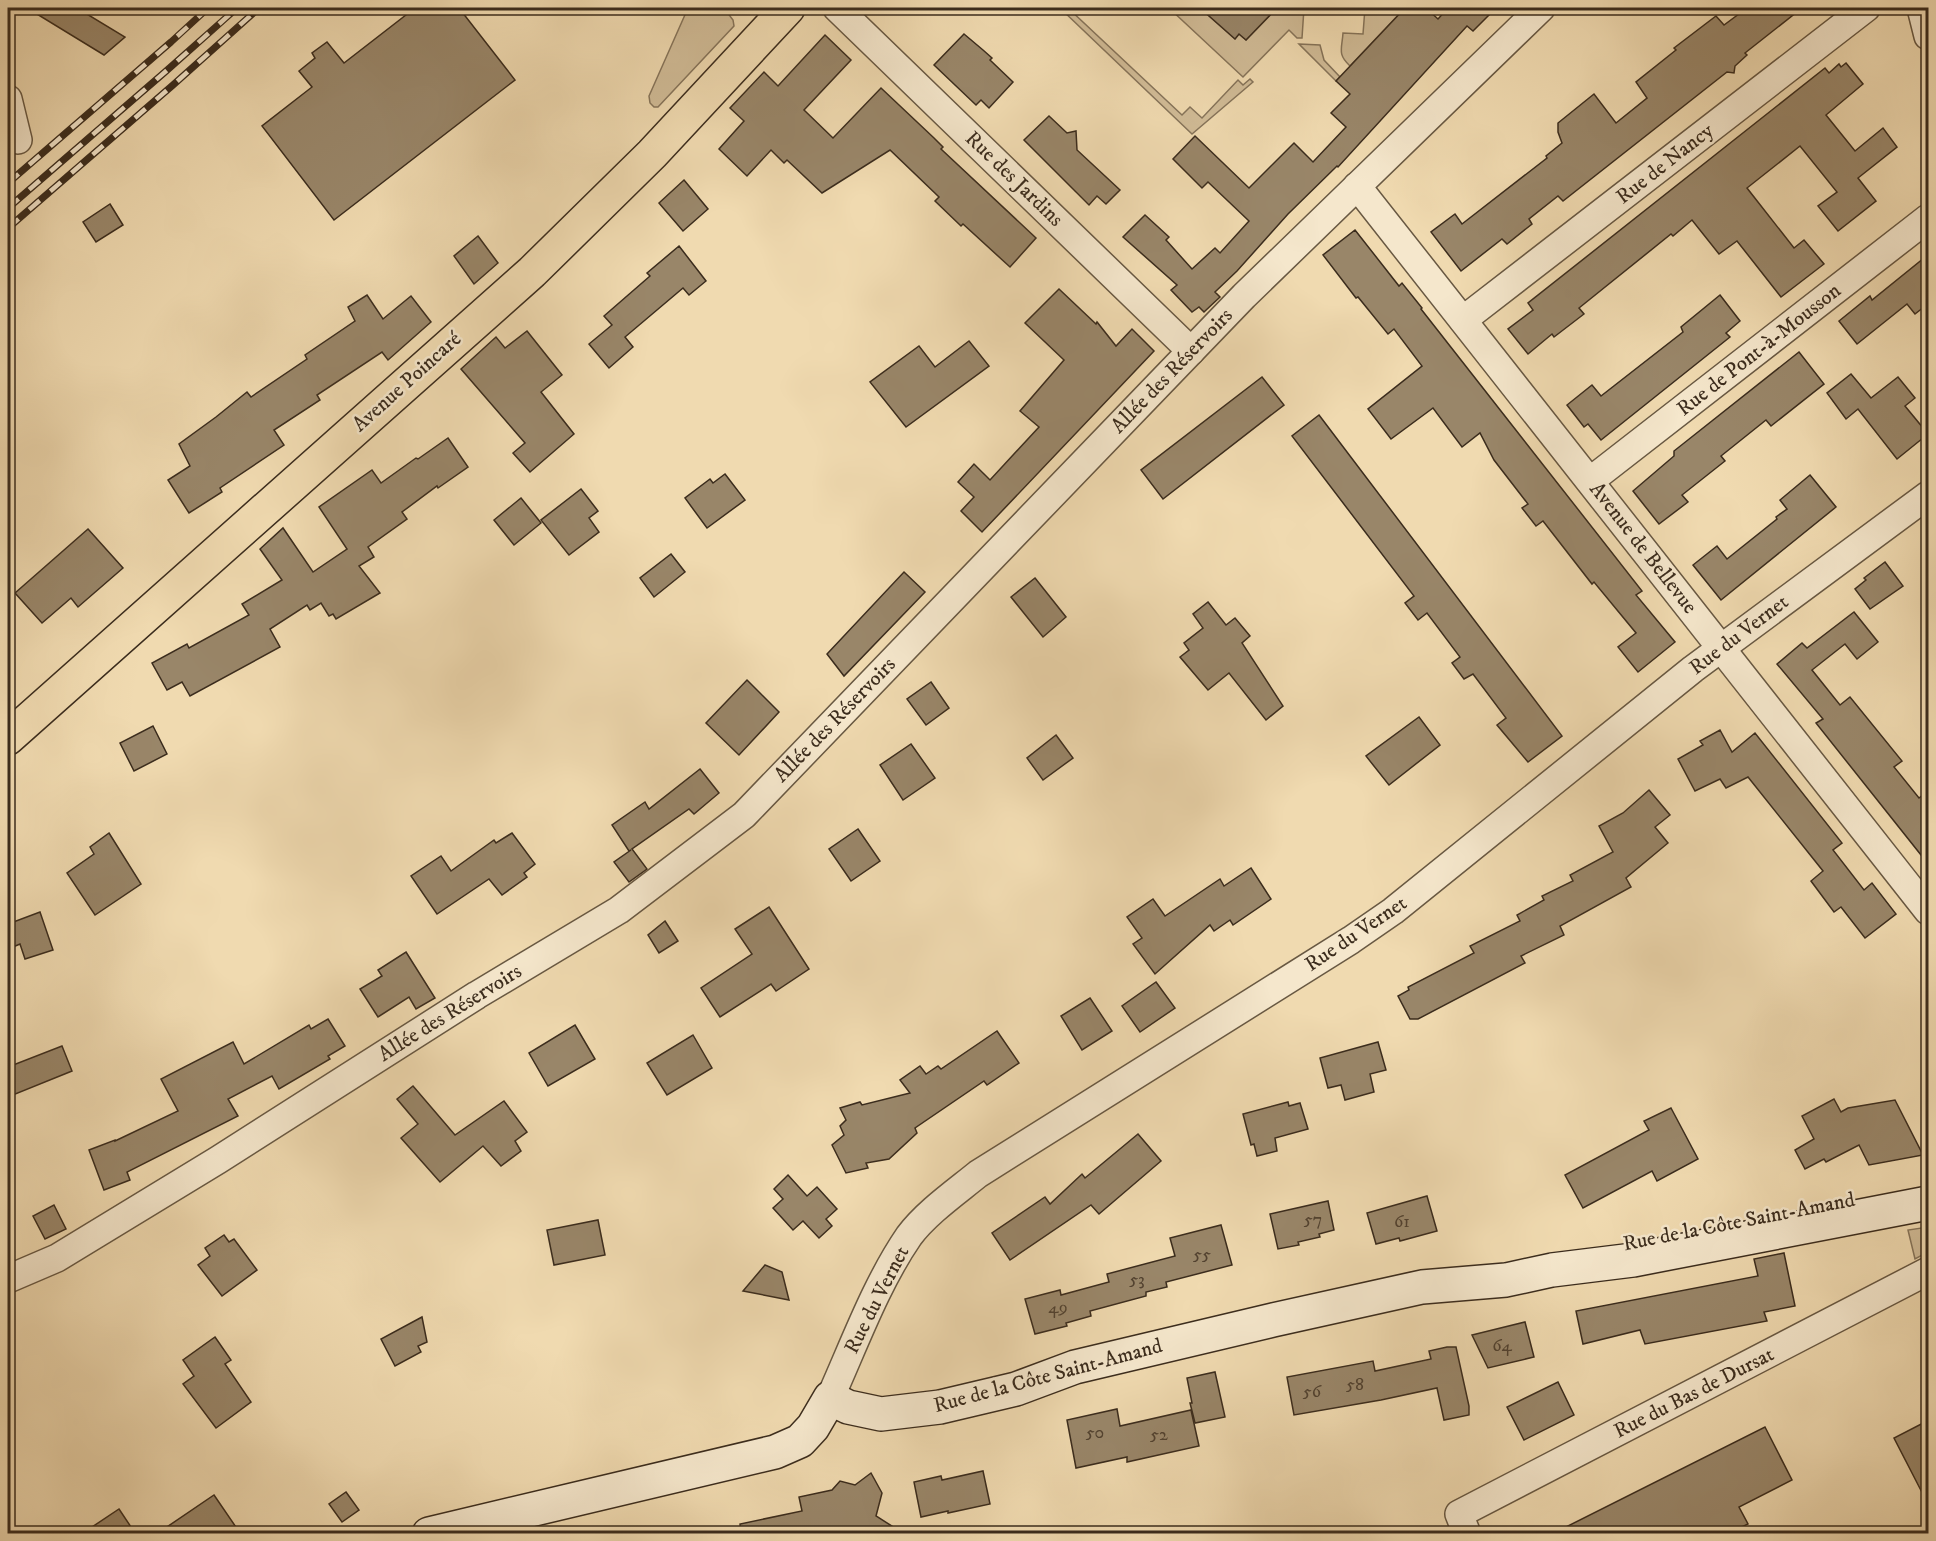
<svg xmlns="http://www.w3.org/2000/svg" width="1936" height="1541" font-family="'IM FELL DW Pica',serif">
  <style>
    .green { fill: #d1bc97; stroke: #86745a; stroke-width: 1.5 }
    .building { fill: #998669; stroke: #3b2c1d; stroke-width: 1.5 }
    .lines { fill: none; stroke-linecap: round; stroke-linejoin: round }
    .street-casing { stroke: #685842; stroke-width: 30 }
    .secondary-casing { stroke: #3b2c1d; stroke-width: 36 }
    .primary-casing { stroke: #3b2c1d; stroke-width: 36 }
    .street { stroke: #f5e7cc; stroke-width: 27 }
    .secondary { stroke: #f5e7cc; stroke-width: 33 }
    .primary { stroke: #f0dab0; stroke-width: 33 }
    .rail-casing { stroke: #3b2c1d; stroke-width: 7 }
    .rail { stroke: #f5e7cc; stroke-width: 4.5; stroke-dasharray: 14; stroke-linecap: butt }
    .labels { text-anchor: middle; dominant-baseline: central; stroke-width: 5; stroke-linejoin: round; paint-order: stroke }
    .number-label { font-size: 18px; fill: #524230 }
    .street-label { font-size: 21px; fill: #3b2c1d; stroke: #f5e7cc }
  </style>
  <rect width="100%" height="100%" fill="#f0dab0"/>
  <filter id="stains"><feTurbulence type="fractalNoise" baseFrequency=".00333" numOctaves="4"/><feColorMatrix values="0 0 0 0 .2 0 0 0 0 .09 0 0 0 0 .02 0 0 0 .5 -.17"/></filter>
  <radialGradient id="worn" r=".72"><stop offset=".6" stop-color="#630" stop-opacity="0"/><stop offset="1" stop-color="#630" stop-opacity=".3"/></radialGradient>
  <g class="green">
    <polygon points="688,8 724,8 733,20 734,26 658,107 654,107 650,103 649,96"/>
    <polygon points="1060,8 1068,8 1182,115 1190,107 1202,118 1238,80 1243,85 1250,79 1253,82 1192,134"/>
    <polygon points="1169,8 1200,8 1235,39 1239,34 1246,40 1277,8 1304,8 1302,38 1297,38 1289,30 1243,77"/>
    <path d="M 1365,8 L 1405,8 L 1350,66 C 1337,54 1342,49 1343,33 L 1363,34 Z"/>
    <polygon points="1299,44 1320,45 1324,60 1340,77 1336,81"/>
    <polygon points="1928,1227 1928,1252 1915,1259 1908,1230"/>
  </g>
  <g class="building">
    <polygon points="27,8 77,8 125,37 104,55"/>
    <polygon points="415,8 459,8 515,80 334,220 262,126 312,87 299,71 315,58 312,53 327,42 344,63"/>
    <polygon points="1200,8 1277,8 1246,40 1239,34 1235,39"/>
    <polygon points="1405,8 1426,8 1438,19 1448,8 1496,8 1473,31 1467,26 1338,167 1337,166 1288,214 1237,271 1215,292 1220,297 1204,312 1199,307 1192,312 1171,290 1177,285 1123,237 1145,215 1169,237 1166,240 1192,269 1215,248 1220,253 1249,221 1208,182 1202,188 1173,159 1195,136 1249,188 1294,143 1313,162 1346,127 1331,113 1350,94 1336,81"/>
    <polygon points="1747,8 1802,8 1745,53 1747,55 1735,66 1734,73 1727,72 1563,201 1558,196 1529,219 1532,224 1507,244 1502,239 1461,271 1431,232 1455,214 1462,224 1547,158 1546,156 1562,143 1558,132 1558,123 1594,94 1616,123 1647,98 1636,82 1676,50 1674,48 1716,16 1724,25"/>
    <polygon points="964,34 983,50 992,58 990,60 1013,82 989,108 981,100 976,105 934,65"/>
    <polygon points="825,35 851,60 804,110 833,138 881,88 934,138 943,147 941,149 1036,238 1010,267 963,224 961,226 935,201 939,197 890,150 822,193 787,160 784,163 771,150 747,176 719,149 744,121 730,108 764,72 778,86"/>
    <polygon points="1846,63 1863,84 1826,115 1855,151 1883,128 1897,147 1858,178 1876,201 1838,231 1818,206 1837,192 1800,146 1747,188 1794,248 1804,240 1824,264 1781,297 1737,241 1719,254 1692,220 1673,236 1671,234 1579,308 1584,314 1554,337 1552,334 1528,354 1508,329 1533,310 1528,303 1825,68 1829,73 1839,64 1841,67"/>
    <polygon points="1049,116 1067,133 1076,131 1077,150 1120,190 1106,204 1097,196 1089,205 1024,140"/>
    <polygon points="684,180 708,209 683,231 659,203"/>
    <polygon points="110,204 123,225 96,242 83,222"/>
    <polygon points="1355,230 1399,286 1402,283 1422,308 1421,309 1642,591 1636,595 1675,642 1638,672 1618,647 1636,633 1594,582 1592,584 1543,521 1536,526 1522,508 1528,504 1494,460 1480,433 1462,447 1433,408 1391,439 1368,409 1422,366 1394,329 1388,334 1358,297 1356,298 1323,255"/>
    <polygon points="478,236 498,263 474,284 454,256"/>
    <polygon points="679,246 706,281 689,295 683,288 625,337 633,347 609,368 589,344 612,325 604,316 650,276 647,273"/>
    <polygon points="1929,254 1929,303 1915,314 1907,304 1857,344 1839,321 1870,296 1872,300"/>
    <polygon points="1059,289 1096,324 1097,322 1116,346 1132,329 1154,351 982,532 961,511 974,497 958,482 974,464 990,480 1039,427 1020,411 1064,360 1025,323"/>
    <polygon points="367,295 383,319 411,296 431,322 388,360 382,352 317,395 320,400 274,430 284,445 220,488 222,492 189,513 168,480 190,466 179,444 216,417 247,392 251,397 307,359 305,355 355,321 348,307"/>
    <polygon points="1720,295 1740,321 1726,333 1730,337 1601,440 1588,424 1584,427 1567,405 1592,385 1601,396 1683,332 1681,327"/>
    <polygon points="527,331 562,375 541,392 574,434 530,472 513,453 525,443 461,369 496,337 505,348"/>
    <polygon points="969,341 989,366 906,427 870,382 919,346 935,367"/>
    <polygon points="1799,352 1824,384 1771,426 1766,420 1721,456 1725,461 1682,495 1688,502 1659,524 1633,491 1674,456 1674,451"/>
    <polygon points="1851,374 1871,398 1898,377 1915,398 1905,406 1928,434 1897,459 1858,409 1846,419 1827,393"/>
    <polygon points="1262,377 1284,405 1163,499 1141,470"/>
    <polygon points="1319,415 1562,736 1528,762 1497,725 1506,718 1473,674 1464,679 1452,663 1460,657 1427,613 1418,620 1405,603 1414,596 1292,436"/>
    <polygon points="448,438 468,467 438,488 437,486 402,512 407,519 368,547 374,557 359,566 380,593 336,619 333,614 329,616 321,603 310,610 307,605 270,629 280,647 190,696 182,682 167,690 152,663 187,644 189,648 249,615 242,604 282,580 260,549 283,528 313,572 347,549 319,507 372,470 381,483 416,458 418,459"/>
    <polygon points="725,474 745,500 707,528 685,498 710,479 713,483"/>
    <polygon points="1810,475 1836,507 1721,600 1693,565 1717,546 1727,559 1777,519 1776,517 1787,509 1780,500"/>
    <polygon points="581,489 598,511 589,518 599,532 569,555 541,520"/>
    <polygon points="521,498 541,523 514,545 494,520"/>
    <polygon points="88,529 123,568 78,607 71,598 42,623 15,593"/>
    <polygon points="671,554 685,572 654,597 640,578"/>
    <polygon points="1885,562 1903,586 1870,609 1855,589 1866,580 1864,578"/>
    <polygon points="904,572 925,592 844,676 827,654"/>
    <polygon points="1035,578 1066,617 1043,637 1011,597"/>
    <polygon points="1208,602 1226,625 1235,618 1250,636 1242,643 1283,706 1266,720 1229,673 1208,690 1180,657 1189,650 1184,643 1203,628 1193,614"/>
    <polygon points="1854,612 1878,642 1857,659 1845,644 1812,670 1840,705 1850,697 1902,761 1894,767 1919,798 1929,790 1929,865 1816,723 1823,719 1777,664 1802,643 1807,648"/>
    <polygon points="747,680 779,712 739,755 706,723"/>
    <polygon points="931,682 949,708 926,725 907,699"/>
    <polygon points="1419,717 1440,745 1389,785 1366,756"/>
    <polygon points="153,726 167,754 134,771 120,743"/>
    <polygon points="1720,730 1732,752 1755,733 1842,843 1833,850 1864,890 1872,883 1896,914 1865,938 1841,907 1834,912 1811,881 1823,871 1748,777 1726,788 1720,779 1695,791 1678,759 1703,745 1700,741"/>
    <polygon points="1056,735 1073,758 1043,780 1027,758"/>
    <polygon points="911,744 935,778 903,800 880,765"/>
    <polygon points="700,769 719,793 694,814 689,809 632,849 647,869 629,882 614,862 631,850 629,851 612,825 645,802 649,809"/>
    <polygon points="1649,790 1670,815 1655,827 1668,843 1626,878 1631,887 1560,926 1564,935 1521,956 1525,963 1418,1019 1410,1019 1398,996 1409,990 1408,987 1474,953 1470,946 1520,921 1517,915 1544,900 1542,896 1573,881 1570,875 1613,852 1599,826 1623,813"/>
    <polygon points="858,829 880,861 851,881 829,849"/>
    <polygon points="109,833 141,884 95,915 67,873 94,854 90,847"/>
    <polygon points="512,833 535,864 524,873 527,877 502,895 489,879 437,914 411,876 441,856 451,871 494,840 496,843"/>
    <polygon points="1251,868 1271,899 1233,925 1230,920 1214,931 1210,925 1155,974 1133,944 1142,938 1127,917 1153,899 1165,916 1220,879 1224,886"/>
    <polygon points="769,907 809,969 776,991 771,984 720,1017 701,988 752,954 735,929"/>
    <polygon points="40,912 53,950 25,959 20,944 8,949 8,924"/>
    <polygon points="665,921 678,941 659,953 648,935"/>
    <polygon points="406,952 435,998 416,1009 409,997 378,1017 360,989 382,976 378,970"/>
    <polygon points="1156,982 1175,1008 1140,1032 1122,1006"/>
    <polygon points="1090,998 1112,1031 1082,1050 1061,1016"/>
    <polygon points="328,1019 345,1046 328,1056 330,1059 279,1089 272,1076 228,1099 238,1116 127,1172 130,1180 104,1190 89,1150 115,1140 115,1141 178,1111 161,1079 233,1042 244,1064 309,1025 311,1029"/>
    <polygon points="575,1025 595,1059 548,1086 529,1053"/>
    <polygon points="997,1031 1019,1063 987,1085 984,1081 915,1128 917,1133 889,1159 866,1163 868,1168 846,1173 832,1145 844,1135 840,1126 846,1120 840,1108 860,1102 862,1105 910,1093 900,1080 920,1066 926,1074 938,1066 941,1069"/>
    <polygon points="693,1035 712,1068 667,1095 647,1063"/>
    <polygon points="1378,1042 1386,1070 1370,1074 1374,1092 1345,1100 1341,1085 1328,1088 1320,1058"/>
    <polygon points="62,1046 72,1071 8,1097 8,1067"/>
    <polygon points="413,1086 455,1135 504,1101 527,1132 515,1141 521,1151 501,1166 483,1146 440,1182 401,1138 418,1124 397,1099"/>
    <polygon points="1834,1099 1841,1112 1848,1108 1895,1100 1923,1155 1869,1165 1859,1145 1826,1162 1824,1159 1805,1169 1795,1150 1814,1139 1802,1116"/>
    <polygon points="1288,1102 1289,1106 1300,1103 1308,1129 1275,1138 1277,1151 1257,1156 1254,1144 1251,1145 1243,1114"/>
    <polygon points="1671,1108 1698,1159 1657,1181 1652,1171 1583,1208 1565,1175 1649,1130 1644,1121"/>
    <polygon points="1138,1134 1161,1161 1099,1214 1091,1205 1010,1260 992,1233 1045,1197 1050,1204 1082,1174 1085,1178"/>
    <polygon points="788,1175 807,1196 817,1187 837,1209 826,1219 832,1226 819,1238 803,1221 793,1230 773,1208 783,1199 774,1189"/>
    <polygon points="1427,1196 1437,1231 1400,1241 1399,1238 1376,1244 1367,1213"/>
    <polygon points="1328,1201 1334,1230 1319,1234 1320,1237 1298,1242 1299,1245 1278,1249 1270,1214"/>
    <polygon points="54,1205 66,1229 45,1239 33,1216"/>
    <polygon points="598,1220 605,1255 554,1265 547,1230"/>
    <polygon points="1221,1225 1232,1265 1166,1282 1167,1287 1146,1292 1146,1296 1090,1311 1091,1316 1066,1323 1067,1326 1035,1334 1025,1299 1060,1290 1061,1295 1109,1282 1107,1274 1175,1256 1170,1238"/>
    <polygon points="224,1235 229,1242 234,1239 257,1270 222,1296 198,1265 210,1256 205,1248"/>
    <polygon points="1784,1253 1795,1306 1764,1312 1767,1321 1645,1344 1640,1330 1583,1344 1576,1311 1758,1276 1754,1259"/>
    <polygon points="765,1265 782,1272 789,1300 743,1291"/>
    <polygon points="422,1317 427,1342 418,1346 421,1352 395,1366 381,1339"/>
    <polygon points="1525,1322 1534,1357 1488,1368 1472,1335"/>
    <polygon points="215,1337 231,1360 225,1364 251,1402 216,1428 183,1384 194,1376 183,1360"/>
    <polygon points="1447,1347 1456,1347 1469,1406 1469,1415 1444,1420 1437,1388 1381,1400 1294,1415 1287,1377 1373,1361 1375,1371 1431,1359 1429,1351"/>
    <polygon points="1215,1372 1225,1417 1195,1423 1190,1403 1192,1403 1187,1378"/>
    <polygon points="1558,1382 1574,1415 1524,1440 1507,1407"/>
    <polygon points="1117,1409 1120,1426 1191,1410 1199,1446 1127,1462 1127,1457 1076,1468 1067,1420"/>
    <polygon points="1929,1420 1929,1506 1894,1438"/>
    <polygon points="1765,1427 1792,1480 1739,1507 1748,1524 1729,1533 1554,1533"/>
    <polygon points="983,1471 990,1504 948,1513 948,1511 921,1517 914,1482 941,1476 942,1480"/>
    <polygon points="871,1473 882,1493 876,1516 895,1528 867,1533 741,1533 740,1524 802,1511 799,1497 832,1490 840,1481 855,1485"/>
    <polygon points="346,1492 359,1510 342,1522 329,1504"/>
    <polygon points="214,1495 240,1533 158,1533"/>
    <polygon points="119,1509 135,1533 83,1533"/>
  </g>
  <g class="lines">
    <defs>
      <g id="street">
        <polyline points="837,8 1191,351"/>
        <polyline points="1921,8 1928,36"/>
        <polyline points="8,99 18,140"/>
        <polyline points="1357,186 1928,911"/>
        <polyline points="1463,320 1866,8"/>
        <polyline points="1590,481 1928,218"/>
        <polyline points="8,1279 57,1258 218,1160 477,995 619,910 744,815 1244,296 1541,8"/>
        <path d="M 830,1398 C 854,1345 876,1284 909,1236 C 926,1213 956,1192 978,1174 L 1351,940 L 1393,911 L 1693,669 L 1928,495"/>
        <polyline points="1467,1534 1459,1514 1928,1271"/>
      </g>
      <polyline id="secondary" points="429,1534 775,1452 800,1441 813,1427 830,1398 848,1407 881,1414 940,1407 1016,1389 1075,1367 1273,1320 1422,1287 1506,1280 1552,1270 1633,1260 1928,1203"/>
      <polyline id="primary" points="8,738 532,272 652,154 788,8"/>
    </defs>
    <use href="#street" class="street-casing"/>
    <use href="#secondary" class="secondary-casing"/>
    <use href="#primary" class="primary-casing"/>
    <use href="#street" class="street"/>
    <use href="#secondary" class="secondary"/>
    <use href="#primary" class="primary"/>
    <defs>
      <g id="rail">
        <polyline points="8,183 171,42 208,8"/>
        <polyline points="8,208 165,72 237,8"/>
        <polyline points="8,228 173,85 259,8"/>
      </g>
    </defs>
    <use href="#rail" class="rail-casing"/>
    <use href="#rail" class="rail"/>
  </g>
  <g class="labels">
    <g class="number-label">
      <text x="1313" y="1220">57</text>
      <text x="1402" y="1222">61</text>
      <text x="1202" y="1255">55</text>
      <text x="1137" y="1280">53</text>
      <text x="1058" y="1308">49</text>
      <text x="1502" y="1346">64</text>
      <text x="1355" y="1385">58</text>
      <text x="1312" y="1392">56</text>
      <text x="1095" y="1433">50</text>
      <text x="1159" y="1435">52</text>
    </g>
    <g class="street-label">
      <text transform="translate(1665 164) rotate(-38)">Rue de Nancy</text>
      <text transform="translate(1014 179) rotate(44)">Rue des Jardins</text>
      <text transform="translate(1759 350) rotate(-38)">Rue de Pont-à-Mousson</text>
      <text transform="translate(1172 371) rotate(-46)">Allée des Réservoirs</text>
      <text transform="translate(407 382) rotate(-42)">Avenue Poincaré</text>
      <text transform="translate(1643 548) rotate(52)">Avenue de Bellevue</text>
      <text transform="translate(1739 635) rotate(-37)">Rue du Vernet</text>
      <text transform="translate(835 720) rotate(-46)">Allée des Réservoirs</text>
      <text transform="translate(1356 934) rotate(-34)">Rue du Vernet</text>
      <text transform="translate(450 1013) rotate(-32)">Allée des Réservoirs</text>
      <text transform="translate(1739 1222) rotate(-11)">Rue de la Côte Saint-Amand</text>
      <text transform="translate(877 1300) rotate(-63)">Rue du Vernet</text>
      <text transform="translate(1048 1376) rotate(-15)">Rue de la Côte Saint-Amand</text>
      <text transform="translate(1694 1393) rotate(-27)">Rue du Bas de Dursat</text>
    </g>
  </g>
  <rect width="1936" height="1541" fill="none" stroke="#f0dab0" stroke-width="30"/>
  <rect x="9" y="9" width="1918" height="1523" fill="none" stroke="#3b2c1d" stroke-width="3"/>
  <rect x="15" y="15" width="1906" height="1511" fill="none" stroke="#3b2c1d" stroke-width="1.5"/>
  <rect width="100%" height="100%" filter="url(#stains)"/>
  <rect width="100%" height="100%" fill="url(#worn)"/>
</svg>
